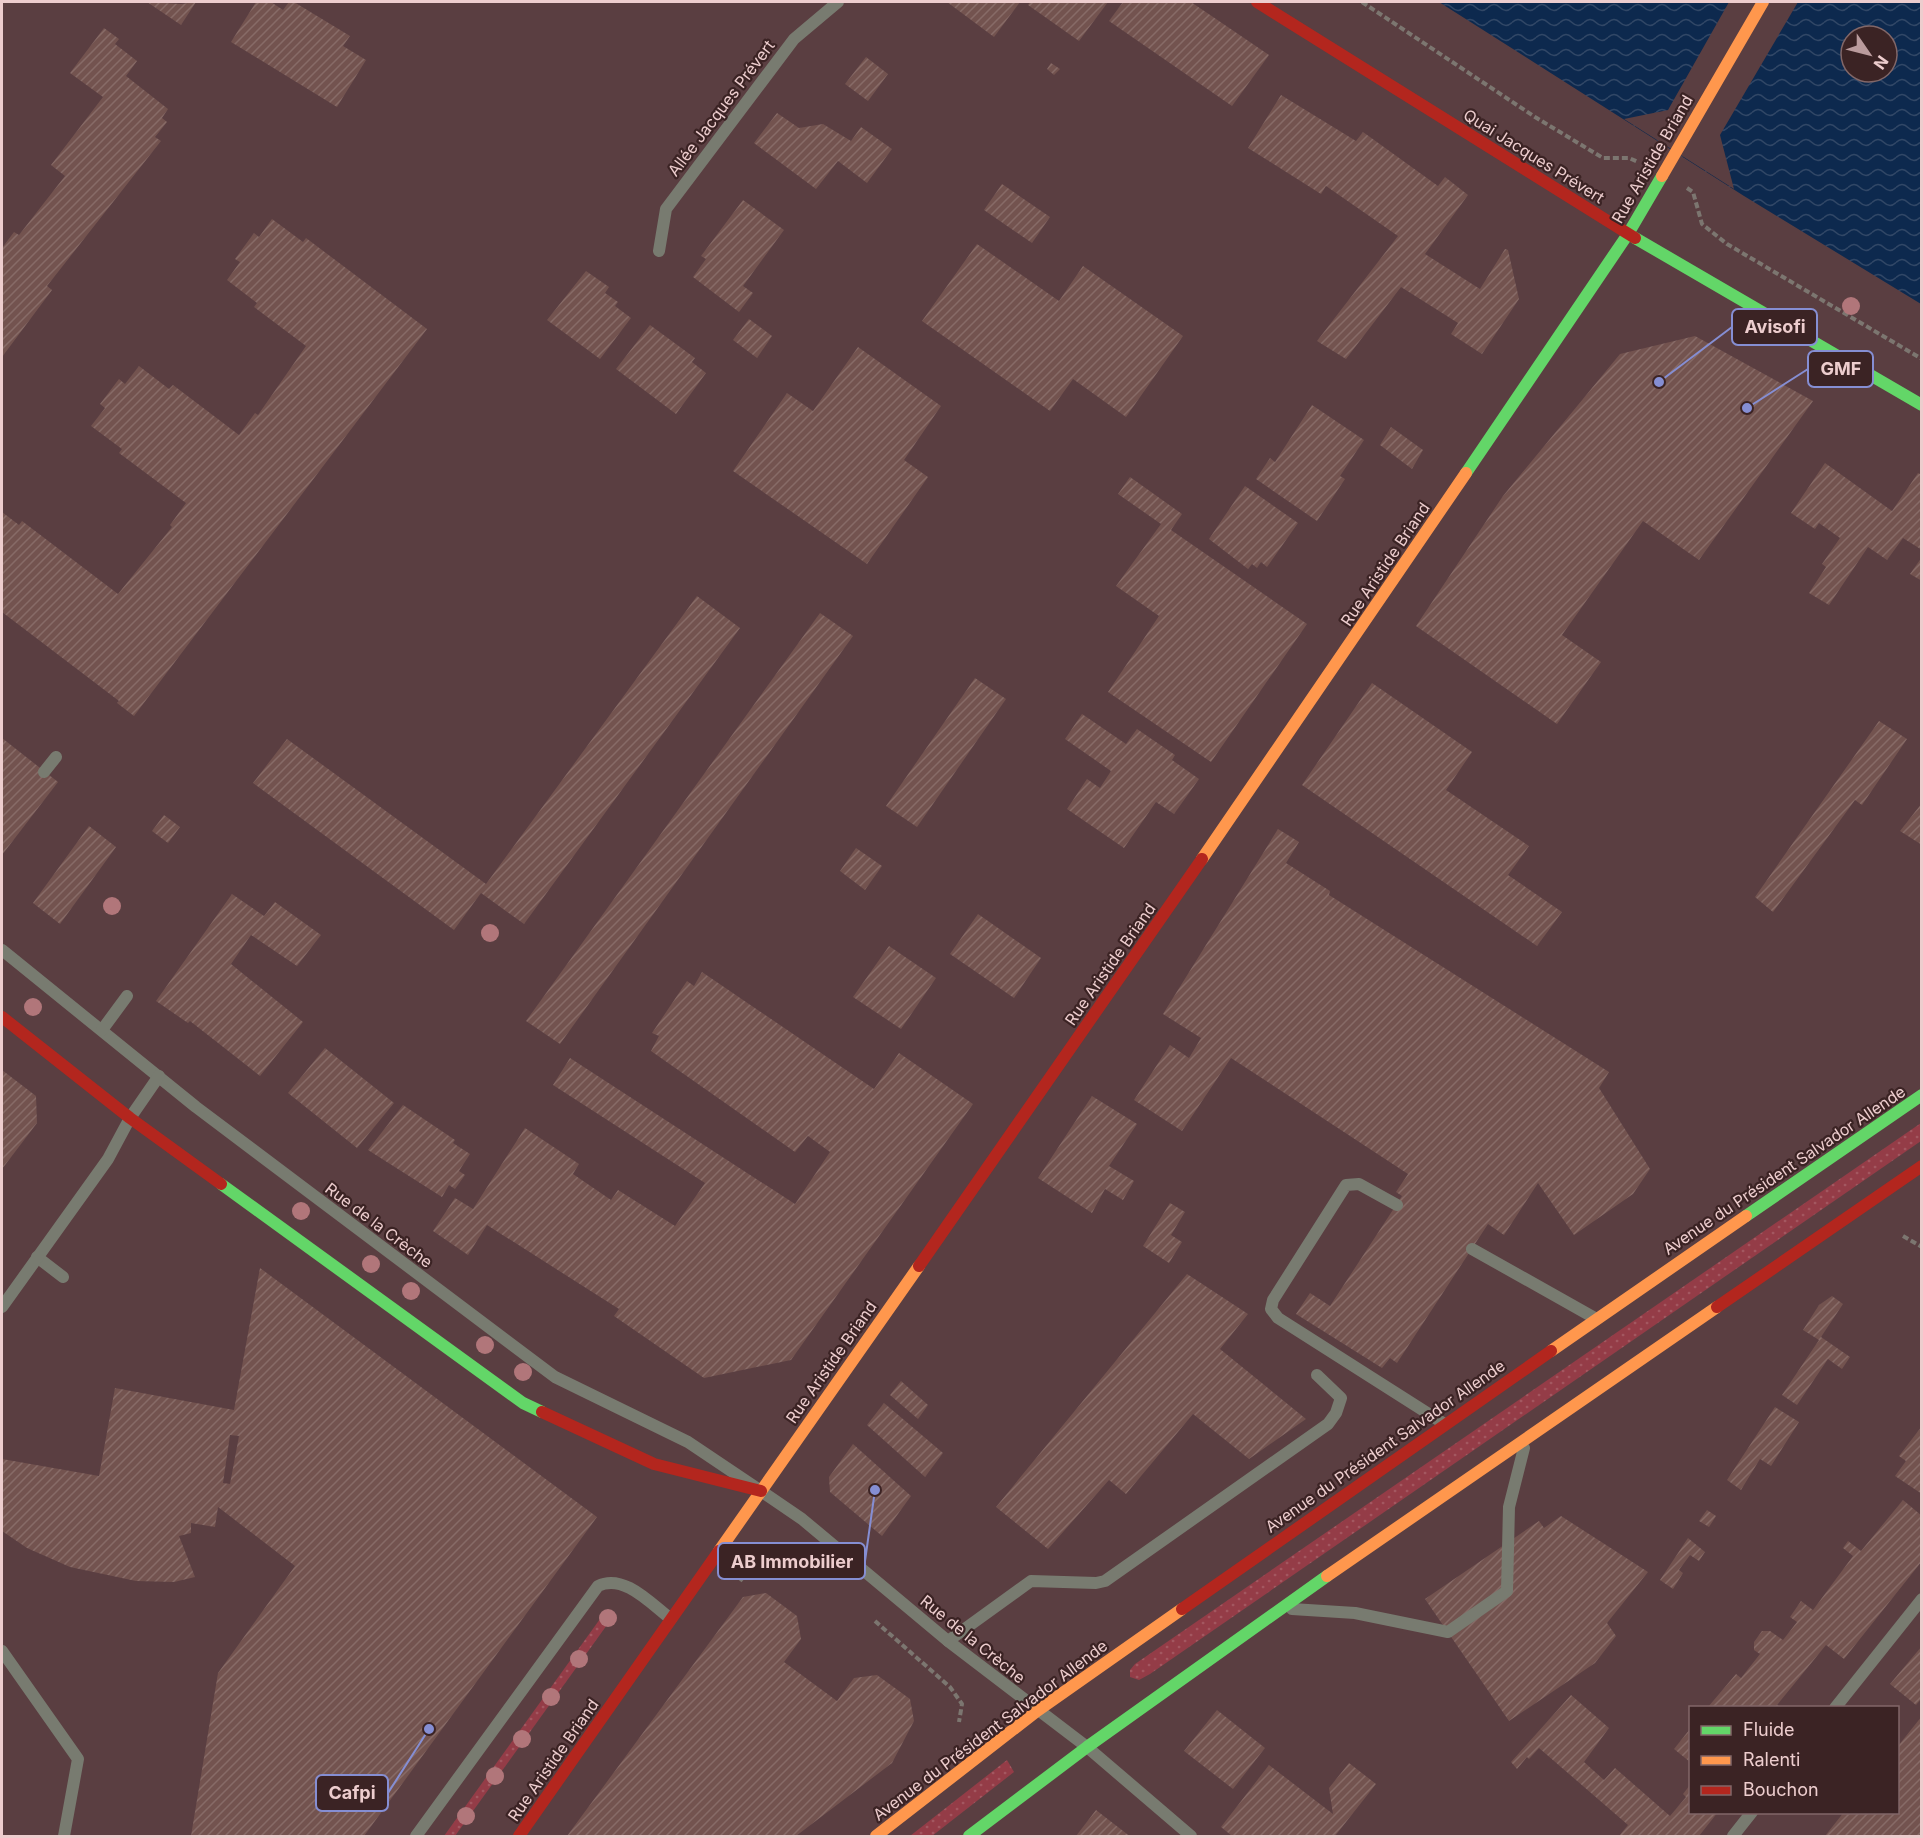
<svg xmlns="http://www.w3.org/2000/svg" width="1923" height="1838" font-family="Inter,sans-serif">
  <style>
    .grass { fill: url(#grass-dots) }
    .water { fill: url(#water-waves); fill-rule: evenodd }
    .pier { fill: #5a3e41 }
    .building { fill: url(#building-hatch); fill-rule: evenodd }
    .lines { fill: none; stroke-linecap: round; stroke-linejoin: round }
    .path { stroke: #7c7670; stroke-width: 4; stroke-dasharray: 6 3; stroke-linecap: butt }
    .lane { stroke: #787b70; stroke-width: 12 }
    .street { stroke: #787b70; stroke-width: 12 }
    .fast { stroke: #63d668; stroke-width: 12 }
    .slow { stroke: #ff974d; stroke-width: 12 }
    .jam { stroke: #b3261e; stroke-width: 12 }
    .tree { fill: #b1767a }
    .labels { text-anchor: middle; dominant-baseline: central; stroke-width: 4.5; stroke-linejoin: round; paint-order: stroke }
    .street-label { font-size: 16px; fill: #edcdce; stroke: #3b2324 }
    .leader { fill: none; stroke: #858ed3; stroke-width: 2 }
    .callout-dot { fill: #858ed3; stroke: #3b2324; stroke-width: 2 }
    .callout { fill: #3b2324; stroke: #858ed3; stroke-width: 2 }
    .callout-label { font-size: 18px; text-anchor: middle; font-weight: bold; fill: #edcdce }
  </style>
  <defs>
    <pattern id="grass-dots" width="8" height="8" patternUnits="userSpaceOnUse" patternTransform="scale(1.5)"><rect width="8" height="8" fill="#943c47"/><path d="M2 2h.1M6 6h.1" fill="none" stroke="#a35760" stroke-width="1.8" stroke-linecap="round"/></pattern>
    <pattern id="water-waves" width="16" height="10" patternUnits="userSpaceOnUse" patternTransform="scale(1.5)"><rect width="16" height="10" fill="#0d294e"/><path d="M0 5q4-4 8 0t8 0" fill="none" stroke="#314766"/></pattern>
    <pattern id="building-hatch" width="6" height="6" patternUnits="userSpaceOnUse" patternTransform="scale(1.5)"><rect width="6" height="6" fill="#73534f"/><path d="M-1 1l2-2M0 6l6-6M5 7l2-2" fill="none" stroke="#876b67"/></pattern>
  </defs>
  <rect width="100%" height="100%" fill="#5a3e41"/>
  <g class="grass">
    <polygon points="1921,1123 1921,1141 1150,1674 1139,1680 1130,1677 1130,1670 1135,1664"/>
    <polygon points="605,1612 612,1618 455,1836 444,1836"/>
    <polygon points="1007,1760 1014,1772 932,1836 910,1836"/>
  </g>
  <path class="water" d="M 1439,2 L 1921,2 L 1921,304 L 1744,196 ZM 1851,36 L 1887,36 L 1887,72 L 1851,72 Z"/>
  <polygon class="pier" points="1729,2 1798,2 1720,135 1734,189 1624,119 1668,110"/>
  <g class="building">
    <polygon points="147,2 181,4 196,2 181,25"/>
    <polygon points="256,2 271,2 283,10 289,2 294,2 350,36 343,46 366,60 337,107 231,42"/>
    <polygon points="947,2 1020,2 994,37"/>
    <polygon points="1030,2 1108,2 1079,41 1028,5"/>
    <polygon points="1123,2 1191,2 1269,55 1232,106 1109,21"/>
    <polygon points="104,28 119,39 115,44 137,61 126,76 168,109 162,118 167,122 155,137 161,141 47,286 52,290 2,357 2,248 14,232 19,235 65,176 51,165 103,97 70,73"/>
    <polygon points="866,57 888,74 868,101 845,84"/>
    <polygon points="1051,63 1060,69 1054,75 1047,69"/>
    <polygon points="1281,95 1356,141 1363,132 1438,186 1445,177 1468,195 1425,254 1480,289 1505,249 1508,250 1519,299 1482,354 1451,334 1458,323 1401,287 1346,359 1317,341 1398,236 1326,186 1321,194 1248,148"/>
    <polygon points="777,113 799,128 823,124 851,141 861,127 892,149 867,183 838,161 816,189 754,143"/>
    <polygon points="1002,184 1050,217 1032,243 984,210"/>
    <polygon points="743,200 784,230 743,286 753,293 739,312 693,277 706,259 701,256"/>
    <polygon points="272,219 303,242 306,238 427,329 134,716 117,703 119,701 2,612 2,512 19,525 22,521 118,594 172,527 170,525 186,503 119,453 122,449 91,426 105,408 100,404 119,379 125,384 139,366 169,389 173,385 239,435 255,413 258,415 306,346 254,307 257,303 227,280 240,262 235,259 254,233 259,237"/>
    <polygon points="977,244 1059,301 1083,266 1183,336 1126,417 1073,379 1050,411 922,321"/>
    <polygon points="586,271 609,287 605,293 618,302 615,306 631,318 600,359 547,320"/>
    <polygon points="749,319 772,336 757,358 733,340"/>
    <polygon points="650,325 695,358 692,362 706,373 676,414 616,369"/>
    <polygon points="1695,336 1813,401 1699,560 1643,521 1562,635 1601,662 1557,724 1416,626 1503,496 1620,354"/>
    <polygon points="858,347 941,406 904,460 928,477 867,564 733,471 787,393 813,411"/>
    <polygon points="1312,405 1364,440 1340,476 1345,479 1317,521 1256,479 1270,458 1275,462"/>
    <polygon points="1391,427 1423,450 1412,469 1380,445"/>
    <polygon points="1825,463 1892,511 1918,473 1922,475 1922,550 1903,538 1887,560 1868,547 1829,605 1809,593 1826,567 1822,564 1840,538 1819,523 1815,529 1791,513"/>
    <polygon points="1130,477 1182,514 1171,530 1307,624 1211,762 1108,692 1159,616 1116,586 1161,524 1118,494"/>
    <polygon points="1245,486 1298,523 1267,567 1261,562 1257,568 1252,564 1248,569 1209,539"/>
    <polygon points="1922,557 1922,581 1910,574"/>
    <polygon points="697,596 740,628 524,924 481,893 454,930 253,783 287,739 486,884"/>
    <polygon points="820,613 853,636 560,1044 526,1021"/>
    <polygon points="975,678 1006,699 917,827 886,806"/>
    <polygon points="1372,683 1472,752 1446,790 1529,846 1508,875 1562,912 1537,946 1302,785"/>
    <polygon points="1082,714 1126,744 1137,729 1175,755 1172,760 1199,779 1174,814 1156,802 1124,848 1067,809 1087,779 1100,788 1111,771 1065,739"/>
    <polygon points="1879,721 1907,739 1862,805 1855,800 1773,912 1755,897"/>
    <polygon points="2,738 58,782 2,855"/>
    <polygon points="1922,803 1922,845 1900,831"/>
    <polygon points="164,815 180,827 168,843 152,831"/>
    <polygon points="89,826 116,847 60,924 33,903"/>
    <polygon points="1278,829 1299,842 1286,863 1330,891 1329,895 1609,1072 1599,1088 1650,1169 1633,1194 1574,1235 1538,1183 1504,1235 1488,1224 1397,1363 1390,1358 1382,1368 1296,1314 1310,1293 1330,1306 1402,1196 1396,1192 1408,1174 1231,1058 1182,1131 1134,1100 1170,1045 1189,1058 1201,1038 1163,1014"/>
    <polygon points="856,848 882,866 865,890 840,871"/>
    <polygon points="232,894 264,916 275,902 321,935 297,966 251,935 231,964 303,1022 260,1076 190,1021 188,1023 156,1001"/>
    <polygon points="978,914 1041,958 1014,998 950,954"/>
    <polygon points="889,946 936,978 901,1029 853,997"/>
    <polygon points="702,972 874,1089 899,1053 973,1104 791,1360 704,1378 614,1316 619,1309 487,1225 468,1255 433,1231 455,1198 473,1209 525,1128 579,1164 573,1174 611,1200 618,1190 675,1226 705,1183 553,1085 570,1058 795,1204 830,1152 808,1136 795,1152 651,1051 659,1036 652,1033 687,981 694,986"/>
    <polygon points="325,1048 394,1103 357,1148 288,1093"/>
    <polygon points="2,1070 36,1096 37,1123 2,1169"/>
    <polygon points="1092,1096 1137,1124 1109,1166 1134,1181 1123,1200 1105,1189 1092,1213 1038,1178"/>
    <polygon points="403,1105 455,1140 453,1143 470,1154 459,1171 465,1175 455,1189 449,1185 442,1197 368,1150"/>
    <polygon points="1170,1203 1185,1212 1171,1235 1182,1242 1169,1263 1143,1246"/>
    <path d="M 260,1268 L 597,1517 L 364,1836 L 191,1836 L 218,1673 L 295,1566 L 218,1507 L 215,1527 L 191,1523 L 191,1533 L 179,1536 L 195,1577 L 174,1582 L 136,1581 L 70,1567 L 27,1548 L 2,1531 L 2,1459 L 99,1476 L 115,1388 L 234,1410 ZM 230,1435 L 239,1436 L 230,1484 L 223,1483 Z"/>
    <polygon points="1187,1274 1248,1314 1220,1349 1306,1419 1249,1459 1193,1414 1126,1494 1109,1480 1048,1549 996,1507"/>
    <polygon points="1832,1296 1843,1304 1821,1337 1850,1357 1842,1369 1828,1359 1797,1405 1782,1395 1819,1340 1803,1330 1819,1305"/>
    <polygon points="901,1381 928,1405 918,1419 890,1395"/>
    <polygon points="884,1403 943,1453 925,1477 867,1425"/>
    <polygon points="1775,1407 1799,1422 1771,1466 1760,1459 1741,1490 1727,1480"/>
    <polygon points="1922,1426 1922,1494 1895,1476 1906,1461 1899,1456"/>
    <polygon points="853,1444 911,1496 882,1536 830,1492 829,1477"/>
    <polygon points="1903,1500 1922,1516 1922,1561 1844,1659 1826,1645 1777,1705 1781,1707 1708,1707 1736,1674 1741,1678 1760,1654 1754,1650 1754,1642 1762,1631 1770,1631 1783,1640 1797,1622 1790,1617 1801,1601 1813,1610 1853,1556 1843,1548 1848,1541 1861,1551"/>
    <polygon points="1707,1510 1716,1516 1709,1527 1699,1521"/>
    <polygon points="1561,1516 1648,1572 1607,1623 1616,1636 1595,1663 1509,1721 1425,1599 1539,1521 1544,1528"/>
    <polygon points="1688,1538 1705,1552 1699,1561 1690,1555 1679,1570 1683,1573 1673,1589 1660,1580"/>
    <polygon points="766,1593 797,1616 801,1639 784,1662 837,1701 854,1678 877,1675 910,1699 914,1721 892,1763 796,1836 567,1836 743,1597"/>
    <polygon points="1922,1646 1922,1698 1916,1705 1890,1684"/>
    <polygon points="1571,1695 1609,1728 1584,1762 1604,1780 1615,1768 1670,1816 1686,1797 1683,1794 1690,1785 1690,1812 1718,1812 1699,1836 1619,1836 1628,1825 1539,1748 1529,1759 1527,1757 1517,1769 1511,1762"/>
    <polygon points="1217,1710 1265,1748 1233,1789 1184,1751"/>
    <polygon points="1922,1716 1922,1836 1825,1836 1844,1812 1898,1812 1898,1746"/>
    <polygon points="1690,1729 1690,1762 1674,1749"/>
    <polygon points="1349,1763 1376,1784 1335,1836 1232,1836 1221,1827 1269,1765 1333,1814 1329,1788"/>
    <polygon points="1096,1810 1127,1834 1130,1836 1076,1836"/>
  </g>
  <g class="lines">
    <g class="path">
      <polyline points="1362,2 1535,117 1603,158 1629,158 1638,162"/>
      <polyline points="1687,188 1693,192 1702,224 1727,244 1922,359"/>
      <polyline points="1903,1236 1922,1247"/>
      <polyline points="740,1581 764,1552 776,1546 794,1552"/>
      <polyline points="875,1621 950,1687 962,1704 959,1722"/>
    </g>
    <g class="lane">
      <polyline points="659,251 666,209 794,39 838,2"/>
      <polyline points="44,772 56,757"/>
      <polyline points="2,950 196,1107 555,1377 688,1442 758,1489"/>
      <polyline points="102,1030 127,996"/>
      <polyline points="1397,1205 1359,1184 1346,1185 1273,1300 1271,1309 1278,1318 1443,1423"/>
      <polyline points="1472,1249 1593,1317"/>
      <polyline points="37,1257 63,1277"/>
      <polyline points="1292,1609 1355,1613 1448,1632 1507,1591 1509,1507 1524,1448"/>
      <polyline points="948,1641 1031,1581 1096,1583 1105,1581 1328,1424 1336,1413 1341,1398 1317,1375"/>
      <polyline points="2,1651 78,1759 64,1836"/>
      <path d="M 416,1836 L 598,1586 C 624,1573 651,1604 671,1619"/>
    </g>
    <g class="street">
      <polyline points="2,1307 108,1159 130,1118 159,1076"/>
      <polyline points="761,1491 802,1519 948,1641 1087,1747 1191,1836"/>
      <polyline points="1835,1708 1922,1599"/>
      <polyline points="1733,1836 1752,1812"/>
    </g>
    <g class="fast">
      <polyline points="1635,238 1922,405"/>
      <polyline points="1466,473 1628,234 1662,176"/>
      <polyline points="221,1184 523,1403 542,1412"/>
      <polyline points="1746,1216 1922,1095"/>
      <polyline points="969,1836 1087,1747 1327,1576"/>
    </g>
    <g class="slow">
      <polyline points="1662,176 1763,2"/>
      <polyline points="1202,859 1466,473"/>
      <polyline points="1551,1351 1746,1216"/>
      <polyline points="719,1551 919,1266"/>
      <polyline points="1327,1576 1717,1307"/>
      <polyline points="876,1836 1037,1711 1182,1609"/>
    </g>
    <g class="jam">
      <polyline points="1257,2 1635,238"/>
      <polyline points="2,1017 130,1118 221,1184"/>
      <polyline points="919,1266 1202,859"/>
      <polyline points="1717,1307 1922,1166"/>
      <polyline points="542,1412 654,1464 761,1491"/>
      <polyline points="1182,1609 1551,1351"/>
      <polyline points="519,1836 719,1551"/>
    </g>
  </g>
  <g class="tree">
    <circle cx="1851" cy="306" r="9"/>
    <circle cx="112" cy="906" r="9"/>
    <circle cx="490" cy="933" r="9"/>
    <circle cx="33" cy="1007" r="9"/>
    <circle cx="301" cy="1211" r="9"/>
    <circle cx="371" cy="1264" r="9"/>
    <circle cx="411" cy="1291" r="9"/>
    <circle cx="485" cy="1345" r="9"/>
    <circle cx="523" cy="1372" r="9"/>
    <circle cx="608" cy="1618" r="9"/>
    <circle cx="579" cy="1659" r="9"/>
    <circle cx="551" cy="1697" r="9"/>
    <circle cx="522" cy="1739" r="9"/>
    <circle cx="495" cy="1776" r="9"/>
    <circle cx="466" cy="1816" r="9"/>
  </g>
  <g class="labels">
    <g class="street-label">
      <text transform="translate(721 108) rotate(-53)">Allée Jacques Prévert</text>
      <text transform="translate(1534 156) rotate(32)">Quai Jacques Prévert</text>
      <text transform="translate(1652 159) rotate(-60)">Rue Aristide Briand</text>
      <text transform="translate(1385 564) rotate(-56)">Rue Aristide Briand</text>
      <text transform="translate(1110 964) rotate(-55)">Rue Aristide Briand</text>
      <text transform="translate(1784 1170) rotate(-34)">Avenue du Président Salvador Allende</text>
      <text transform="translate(379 1225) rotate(37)">Rue de la Crèche</text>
      <text transform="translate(831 1362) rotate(-55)">Rue Aristide Briand</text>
      <text transform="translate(1385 1446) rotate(-35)">Avenue du Président Salvador Allende</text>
      <text transform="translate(973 1639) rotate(39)">Rue de la Crèche</text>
      <text transform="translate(990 1730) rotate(-37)">Avenue du Président Salvador Allende</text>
      <text transform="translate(553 1760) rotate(-55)">Rue Aristide Briand</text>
    </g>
  </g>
  <path class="leader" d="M1659 382L1732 327M1747 408L1808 369M875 1490L865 1561M429 1729L388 1793"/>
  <g class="callout-dot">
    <circle cx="1659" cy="382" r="6"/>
    <circle cx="1747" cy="408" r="6"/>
    <circle cx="875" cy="1490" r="6"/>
    <circle cx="429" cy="1729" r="6"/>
  </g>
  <g class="callout">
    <rect x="1732" y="309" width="85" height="36" rx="6"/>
    <rect x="1808" y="351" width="65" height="36" rx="6"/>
    <rect x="718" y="1543" width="147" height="36" rx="6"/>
    <rect x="316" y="1775" width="72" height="36" rx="6"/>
  </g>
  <g class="callout-label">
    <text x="1775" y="333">Avisofi</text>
    <text x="1841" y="375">GMF</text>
    <text x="792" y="1568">AB Immobilier</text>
    <text x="352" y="1799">Cafpi</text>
  </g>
  <rect width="1923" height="1838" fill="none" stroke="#edcdce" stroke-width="6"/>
  <rect x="1689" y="1706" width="210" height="108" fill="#3b2324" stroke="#826768" stroke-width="1.5"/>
  <rect x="1701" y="1726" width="30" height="9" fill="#63d668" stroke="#826768" stroke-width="1.5"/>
  <text x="1743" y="1736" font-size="18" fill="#edcdce">Fluide</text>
  <rect x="1701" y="1756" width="30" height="9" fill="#ff974d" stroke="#826768" stroke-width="1.5"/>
  <text x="1743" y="1766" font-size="18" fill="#edcdce">Ralenti</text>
  <rect x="1701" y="1786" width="30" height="9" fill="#b3261e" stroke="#826768" stroke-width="1.5"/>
  <text x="1743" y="1796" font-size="18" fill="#edcdce">Bouchon</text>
  <g transform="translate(1869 54) rotate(125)"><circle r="28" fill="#3b2324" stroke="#826768" stroke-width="1.5"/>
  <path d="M0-4.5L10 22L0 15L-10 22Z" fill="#ba9b9d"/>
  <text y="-9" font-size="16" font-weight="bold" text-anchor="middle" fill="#edcdce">N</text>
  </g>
</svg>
